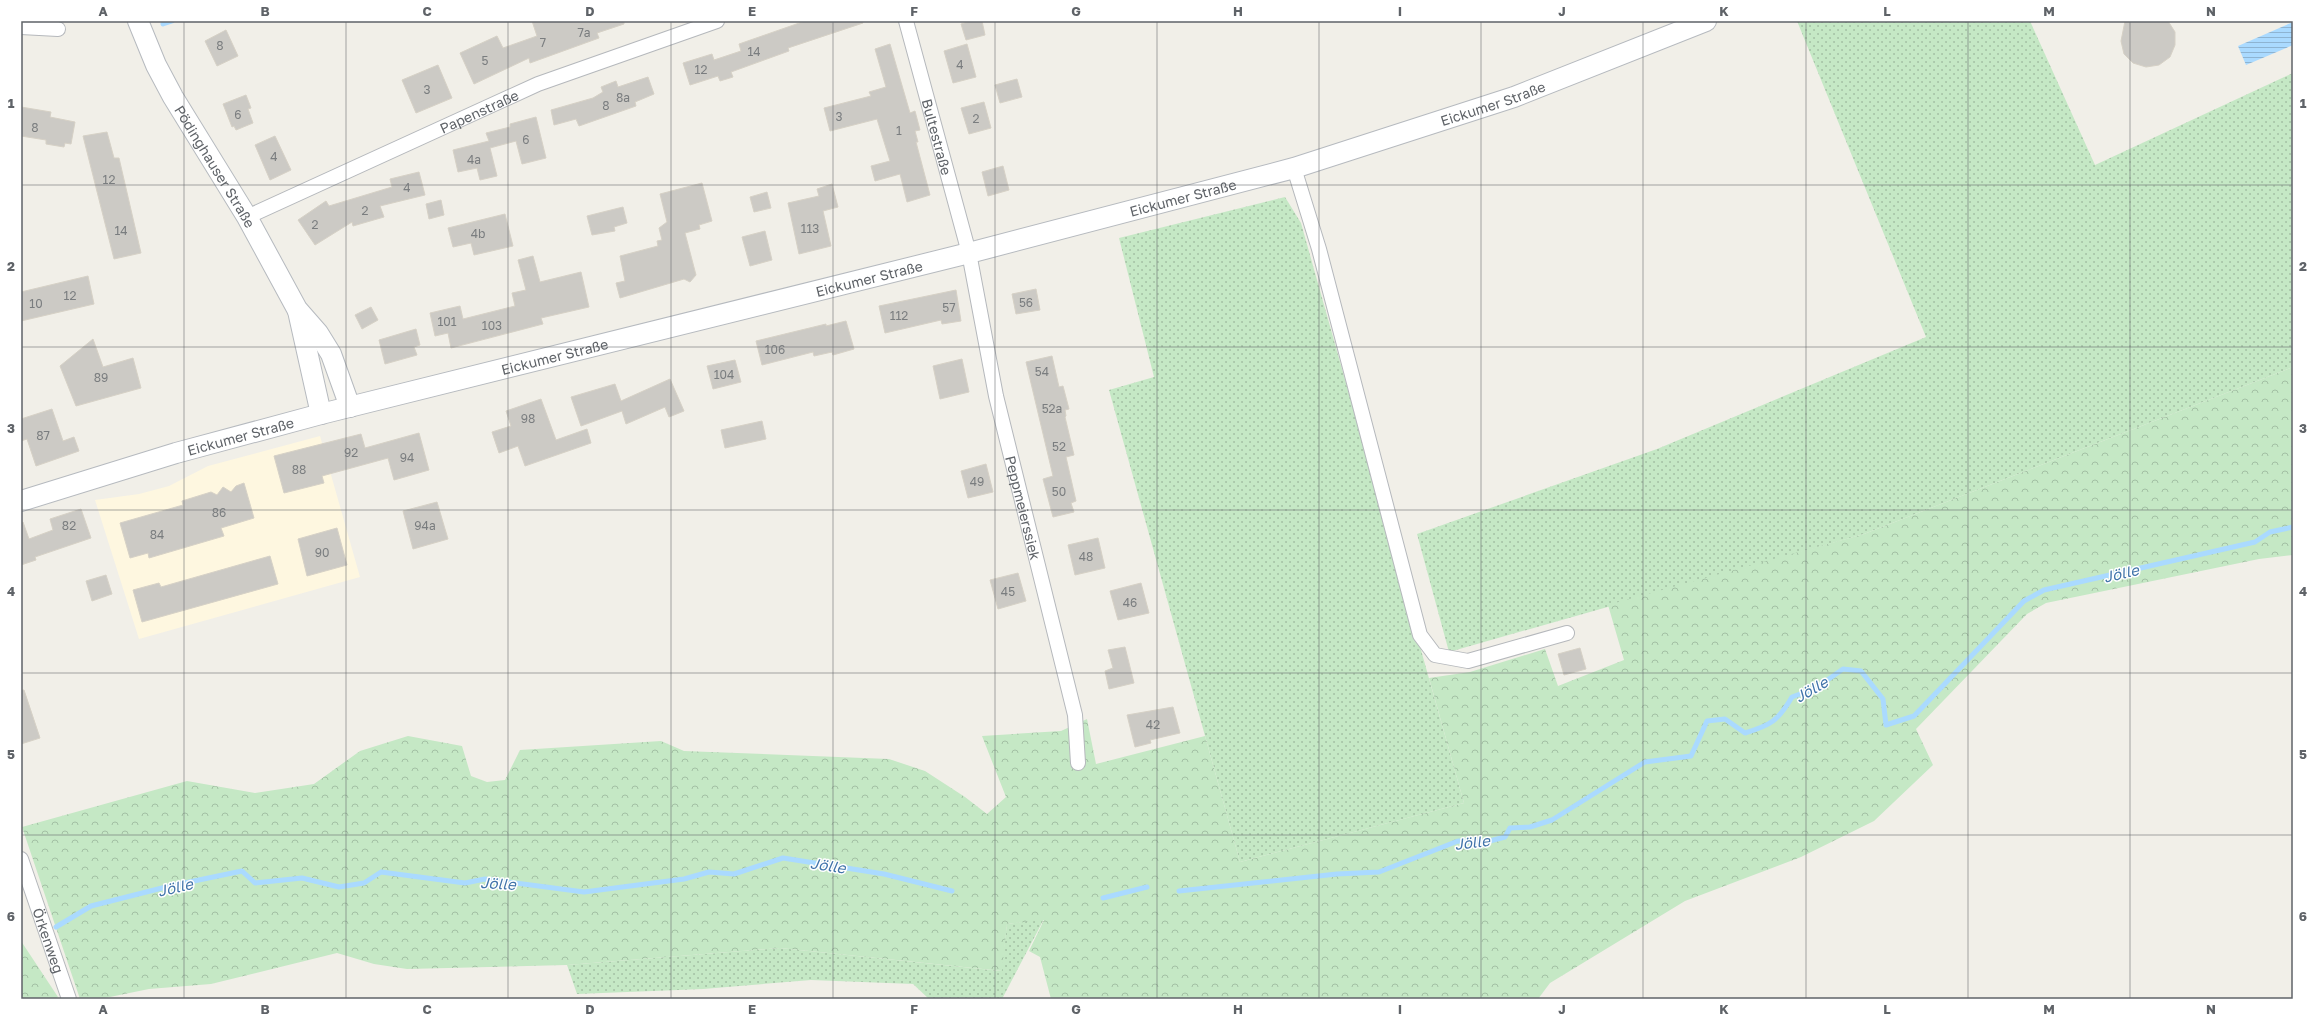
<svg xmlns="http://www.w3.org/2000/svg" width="2314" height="1020" font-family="'Golos Text',sans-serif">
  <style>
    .commercial { fill: #fef7e0 }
    .grass { fill: url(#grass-dots) }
    .forest { fill: url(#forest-crowns) }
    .water { fill: url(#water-rules) }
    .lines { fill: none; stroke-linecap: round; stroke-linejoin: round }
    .stream { stroke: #aadaff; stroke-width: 5 }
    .building { fill: #cccac5; stroke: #d6d1c6 }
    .street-casing { stroke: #b5b8bc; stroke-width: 16 }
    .secondary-casing { stroke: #b6babf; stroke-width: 22 }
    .street { stroke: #fff; stroke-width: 14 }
    .secondary { stroke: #fff; stroke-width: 20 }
    .grid { fill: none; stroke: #5f6368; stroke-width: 1; stroke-opacity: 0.55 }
    .labels { text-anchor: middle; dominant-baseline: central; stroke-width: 3; stroke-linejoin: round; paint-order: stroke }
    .number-label { font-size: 12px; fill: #7a7d7f }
    .street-label { font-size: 14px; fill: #5f6368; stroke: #fff }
    .water-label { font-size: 15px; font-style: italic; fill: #4174aa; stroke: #fff }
    .neatline { fill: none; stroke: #5f6368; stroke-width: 1.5 }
    .grid-label { font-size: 13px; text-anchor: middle; font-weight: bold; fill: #5f6368 }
  </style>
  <defs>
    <pattern id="grass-dots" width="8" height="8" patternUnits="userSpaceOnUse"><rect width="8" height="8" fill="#c5e8c5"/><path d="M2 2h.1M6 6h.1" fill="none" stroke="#a3c0a4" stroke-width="1.8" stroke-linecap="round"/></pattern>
    <pattern id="forest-crowns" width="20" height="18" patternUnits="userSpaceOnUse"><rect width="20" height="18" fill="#c5e8c5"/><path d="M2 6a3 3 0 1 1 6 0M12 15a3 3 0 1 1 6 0" fill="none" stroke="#a3c0a4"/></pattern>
    <pattern id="water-rules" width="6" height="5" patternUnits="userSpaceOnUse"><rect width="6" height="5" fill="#aadaff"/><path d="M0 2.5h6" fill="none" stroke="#8eb4d2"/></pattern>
  </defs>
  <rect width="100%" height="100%" fill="#f1efe8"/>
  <polygon class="commercial" points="320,436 360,577 139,639 95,500 139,494 169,486 208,466"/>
  <g class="grass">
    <polygon points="1797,21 2030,21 2095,165 2293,73 2293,367 1864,534 1449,652 1417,534 1657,449 1926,337"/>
    <polygon points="1285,197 1301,223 1464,803 1240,862 1109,390 1154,377 1119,238"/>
    <polygon points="1044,919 1002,999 929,999 913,984 811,980 703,989 577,994 567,965 780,948 1001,971 1007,924"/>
  </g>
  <g class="forest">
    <polygon points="2293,367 2293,555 2259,559 2046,603 2027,614 1916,729 1933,765 1874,821 1801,857 1685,901 1550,983 1538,999 1051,999 1040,957 1029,951 1044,920 1007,924 1002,971 780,948 567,965 407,969 374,964 337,953 211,984 149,989 100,999 80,999 22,827 187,781 255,793 314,784 360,751 408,736 462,746 471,776 487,782 505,780 520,750 661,741 684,751 889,759 925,771 965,797 987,814 1006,797 982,736 1061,731 1087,719 1096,764 1205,736 1240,862 1464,803 1429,678 1470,672 1545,649 1558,686 1624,660 1608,605 1864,534"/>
    <polygon points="21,941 58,997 55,999 21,999"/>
  </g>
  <polygon class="water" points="2293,22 2293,45 2246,65 2238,46"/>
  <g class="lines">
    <g class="stream">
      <polyline points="163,24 172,21"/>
      <path d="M 1179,891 L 1337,874 L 1379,872 L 1458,841 L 1486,842 L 1505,837 L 1510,828 L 1530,827 L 1552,820 L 1645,762 L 1691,756 L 1707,721 L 1725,719 L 1745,733 C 1771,725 1778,721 1792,697 L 1816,688 L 1843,669 L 1861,671 L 1883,699 L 1886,725 L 1914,716 L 2024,601 L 2044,590 L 2255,542 L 2270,532 L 2293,527"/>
      <polyline points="1103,898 1147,887"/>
      <polyline points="56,927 91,906 170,886 242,871 255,883 302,878 339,887 364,883 381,872 465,883 485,879 584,892 684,879 709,872 734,874 783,858 884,874 952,891"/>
    </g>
  </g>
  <g class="building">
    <polygon points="532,21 624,21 624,24 597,33 599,38 530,63 529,58 474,84 460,53 497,36 503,48 537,36"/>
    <polygon points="805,21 862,21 863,23 788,48 789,51 731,72 733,77 720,81 718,76 690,85 683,63 712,54 714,60 741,51 739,44"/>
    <polygon points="971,21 982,21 985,35 966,40 961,24"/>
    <polygon points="2125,21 2168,21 2175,32 2175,45 2170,57 2159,65 2146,67 2133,63 2124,54 2121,41"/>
    <polygon points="226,30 238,56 217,66 205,41"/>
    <polygon points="890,44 910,113 915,111 920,130 915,131 918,142 916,142 930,195 907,202 900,174 875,181 871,166 890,161 877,119 830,131 824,108 871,96 869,92 886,87 875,49"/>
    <polygon points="967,44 976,77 953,83 944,51"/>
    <polygon points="438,65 452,98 416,113 402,80"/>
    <polygon points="648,77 654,94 635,102 636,106 579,126 576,119 554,125 551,110 593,98 603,92 601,87 616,81 618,87"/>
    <polygon points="1017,79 1022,97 1000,103 995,85"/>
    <polygon points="246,95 251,108 248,109 253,123 236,130 234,126 232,127 223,104"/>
    <polygon points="984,102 991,128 969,134 961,108"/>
    <polygon points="21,107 51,112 50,117 75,122 71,144 65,143 64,147 46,144 46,140 21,136"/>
    <polygon points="536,117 546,158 522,164 516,141 490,148 497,176 480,180 477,168 458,172 453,150 489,141 486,133 510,127 510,124"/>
    <polygon points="107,132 114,158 119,158 141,253 114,259 83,136"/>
    <polygon points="275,136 291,170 270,180 255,145"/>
    <polygon points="1003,166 1009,190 988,196 982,172"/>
    <polygon points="419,172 425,195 380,206 384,217 353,226 352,222 315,245 298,220 326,201 329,206 392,187 390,179"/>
    <polygon points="702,183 712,221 699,225 700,229 685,233 696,275 690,282 684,279 620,298 616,283 625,281 620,256 658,246 657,241 662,240 659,228 667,222 660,194"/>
    <polygon points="832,184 838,207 823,211 831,246 799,254 788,203 819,196 817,189"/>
    <polygon points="767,192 771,208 754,212 750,197"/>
    <polygon points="441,200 444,215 429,219 426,204"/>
    <polygon points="623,207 627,223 614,227 615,231 592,235 587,216"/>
    <polygon points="505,214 513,246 474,255 471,243 453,247 448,228"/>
    <polygon points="765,231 772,260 750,266 742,237"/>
    <polygon points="533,256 540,282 581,272 589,307 541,318 543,324 451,348 448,333 435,336 430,313 460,306 463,319 515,306 512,293 526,290 518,260"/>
    <polygon points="88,276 94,304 21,321 21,292"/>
    <polygon points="1036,289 1040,310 1016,314 1012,294"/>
    <polygon points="956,290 961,321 942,324 941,320 885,333 879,306"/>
    <polygon points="371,307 378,320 362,329 355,315"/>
    <polygon points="846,321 854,349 833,355 832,352 814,356 813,352 762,365 756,341 826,324 826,326"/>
    <polygon points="416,329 420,345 414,347 417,355 385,364 379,340"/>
    <polygon points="93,339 103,367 133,358 141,388 76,406 60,366"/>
    <polygon points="1052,356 1059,387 1063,386 1069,409 1065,410 1066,416 1065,417 1074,455 1066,457 1076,501 1071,503 1074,512 1053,517 1043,479 1053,476 1026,362"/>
    <polygon points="962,359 969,392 940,399 933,366"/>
    <polygon points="735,360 741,382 713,389 707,366"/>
    <polygon points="670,379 684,411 669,417 665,407 626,424 622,411 581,426 571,397 615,384 621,401"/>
    <polygon points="541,399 556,440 587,429 591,443 525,466 518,446 499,453 492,432 511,426 506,411"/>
    <polygon points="52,409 63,441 74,437 79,451 36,466 27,439 21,441 21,419"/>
    <polygon points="762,421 766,439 725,448 721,430"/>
    <polygon points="419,433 429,470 394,480 388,458 322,476 324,483 284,493 274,456 361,434 365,448"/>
    <polygon points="986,464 993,492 968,498 961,471"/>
    <polygon points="244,483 254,518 221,528 224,536 149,558 148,553 130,558 120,523 183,505 182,501 211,492 217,495 223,487 231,492 236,486"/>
    <polygon points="437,502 448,539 413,549 403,511"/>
    <polygon points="81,509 91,538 35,557 36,560 21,565 21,523 23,522 29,539 53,530 50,519"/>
    <polygon points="337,528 347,565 307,576 298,539"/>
    <polygon points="1098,538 1105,568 1075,575 1068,545"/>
    <polygon points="270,556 278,584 142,622 133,590 159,583 161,587"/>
    <polygon points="1018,573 1026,601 998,609 990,580"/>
    <polygon points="106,575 112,594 92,601 86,581"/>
    <polygon points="1141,583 1149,613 1118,620 1110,591"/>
    <polygon points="1125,647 1134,683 1109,689 1105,671 1113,668 1108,650"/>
    <polygon points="1580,648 1586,669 1564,675 1558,654"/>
    <polygon points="21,690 24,690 40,738 21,744"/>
    <polygon points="1173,707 1180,733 1150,740 1151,743 1135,747 1127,715"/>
  </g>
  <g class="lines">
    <defs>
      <g id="street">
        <path id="s1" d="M 906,21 L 969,253 L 996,396 L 1075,715 L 1078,763"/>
        <polyline points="21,27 58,29"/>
        <polyline points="1294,168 1319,249 1420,635 1435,655 1468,661 1567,633"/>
        <path id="s2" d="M 247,217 L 538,84 L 717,21"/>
        <path id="s3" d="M 21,859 L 69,999"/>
      </g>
      <g id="secondary">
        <path id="s4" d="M 138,21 L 156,65 L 173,97 L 247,217 L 297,309 L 318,333 L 331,354 L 350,407"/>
        <polyline points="298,311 321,414"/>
        <path id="s5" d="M 21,501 L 176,453 L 321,414 L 969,253 L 1294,168 L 1514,97 L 1706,21"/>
      </g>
    </defs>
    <use href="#street" class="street-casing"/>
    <use href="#secondary" class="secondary-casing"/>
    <use href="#street" class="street"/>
    <use href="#secondary" class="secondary"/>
  </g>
  <path class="grid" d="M 184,21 L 184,999M 346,21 L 346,999M 508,21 L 508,999M 671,21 L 671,999M 833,21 L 833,999M 995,21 L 995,999M 1157,21 L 1157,999M 1319,21 L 1319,999M 1481,21 L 1481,999M 1643,21 L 1643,999M 1806,21 L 1806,999M 1968,21 L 1968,999M 2130,21 L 2130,999M 21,185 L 2293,185M 21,347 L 2293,347M 21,510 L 2293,510M 21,673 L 2293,673M 21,835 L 2293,835"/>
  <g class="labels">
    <g class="number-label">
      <text x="584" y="32">7a</text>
      <text x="543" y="42">7</text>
      <text x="220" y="45">8</text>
      <text x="754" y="51">14</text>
      <text x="485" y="60">5</text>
      <text x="960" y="64">4</text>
      <text x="701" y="69">12</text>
      <text x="427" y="89">3</text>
      <text x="623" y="97">8a</text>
      <text x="606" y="105">8</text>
      <text x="238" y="114">6</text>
      <text x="839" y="116">3</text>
      <text x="976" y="118">2</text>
      <text x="35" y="127">8</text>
      <text x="899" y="130">1</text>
      <text x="526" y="139">6</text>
      <text x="274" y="156">4</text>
      <text x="474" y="159">4a</text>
      <text x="109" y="179">12</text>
      <text x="407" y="187">4</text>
      <text x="365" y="210">2</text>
      <text x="315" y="224">2</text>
      <text x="810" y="228">113</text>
      <text x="121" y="230">14</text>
      <text x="478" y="233">4b</text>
      <text x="70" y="295">12</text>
      <text x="1026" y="302">56</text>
      <text x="36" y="303">10</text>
      <text x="949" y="307">57</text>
      <text x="899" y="315">112</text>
      <text x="447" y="321">101</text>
      <text x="492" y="325">103</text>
      <text x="775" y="349">106</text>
      <text x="1042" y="371">54</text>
      <text x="724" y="374">104</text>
      <text x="101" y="377">89</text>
      <text x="1052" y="408">52a</text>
      <text x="528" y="418">98</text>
      <text x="43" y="435">87</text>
      <text x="1059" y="446">52</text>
      <text x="351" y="452">92</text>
      <text x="407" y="457">94</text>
      <text x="299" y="469">88</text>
      <text x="977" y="481">49</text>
      <text x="1059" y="491">50</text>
      <text x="219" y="512">86</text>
      <text x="69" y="525">82</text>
      <text x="425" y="525">94a</text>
      <text x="157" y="534">84</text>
      <text x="322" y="552">90</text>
      <text x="1086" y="556">48</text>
      <text x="1008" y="591">45</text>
      <text x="1130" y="602">46</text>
      <text x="1153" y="724">42</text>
    </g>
    <g class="street-label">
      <text stroke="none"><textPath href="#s5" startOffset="1525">Eickumer Straße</textPath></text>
      <text stroke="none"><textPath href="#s2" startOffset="255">Papenstraße</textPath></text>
      <text stroke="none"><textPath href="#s1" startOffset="120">Bultestraße</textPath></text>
      <text stroke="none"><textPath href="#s4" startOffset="165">Pödinghauser Straße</textPath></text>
      <text stroke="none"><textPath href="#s5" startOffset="1201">Eickumer Straße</textPath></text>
      <text stroke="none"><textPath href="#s5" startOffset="877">Eickumer Straße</textPath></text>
      <text stroke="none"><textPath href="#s5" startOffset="553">Eickumer Straße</textPath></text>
      <text stroke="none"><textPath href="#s5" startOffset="229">Eickumer Straße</textPath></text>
      <text stroke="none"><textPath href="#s1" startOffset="501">Peppmeierssiek</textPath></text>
      <text stroke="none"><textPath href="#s3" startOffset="86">Örkenweg</textPath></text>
    </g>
    <g class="water-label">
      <text transform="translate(2121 573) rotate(-13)">Jölle</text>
      <text transform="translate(1811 689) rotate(-30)">Jölle</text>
      <text transform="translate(1472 842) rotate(-7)">Jölle</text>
      <text transform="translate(828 865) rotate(9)">Jölle</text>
      <text transform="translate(498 883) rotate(3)">Jölle</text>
      <text transform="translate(175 887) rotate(-13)">Jölle</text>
    </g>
  </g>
  <rect width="2314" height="1020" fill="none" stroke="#ffffff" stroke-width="44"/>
  <rect x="22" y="22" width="2270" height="976" class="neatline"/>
  <g class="grid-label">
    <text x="103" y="16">A</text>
    <text x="265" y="16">B</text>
    <text x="427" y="16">C</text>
    <text x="590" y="16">D</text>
    <text x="752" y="16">E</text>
    <text x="914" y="16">F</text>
    <text x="1076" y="16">G</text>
    <text x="1238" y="16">H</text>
    <text x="1400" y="16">I</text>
    <text x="1562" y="16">J</text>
    <text x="1724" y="16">K</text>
    <text x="1887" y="16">L</text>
    <text x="2049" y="16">M</text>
    <text x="2211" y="16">N</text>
    <text x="11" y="108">1</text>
    <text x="2303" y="108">1</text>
    <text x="11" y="271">2</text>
    <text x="2303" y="271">2</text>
    <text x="11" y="433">3</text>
    <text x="2303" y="433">3</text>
    <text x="11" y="596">4</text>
    <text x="2303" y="596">4</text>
    <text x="11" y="759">5</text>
    <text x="2303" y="759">5</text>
    <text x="11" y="921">6</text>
    <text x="2303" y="921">6</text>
    <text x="103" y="1014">A</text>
    <text x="265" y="1014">B</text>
    <text x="427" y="1014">C</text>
    <text x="590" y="1014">D</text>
    <text x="752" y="1014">E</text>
    <text x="914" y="1014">F</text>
    <text x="1076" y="1014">G</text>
    <text x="1238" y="1014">H</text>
    <text x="1400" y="1014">I</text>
    <text x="1562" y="1014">J</text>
    <text x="1724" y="1014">K</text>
    <text x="1887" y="1014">L</text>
    <text x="2049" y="1014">M</text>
    <text x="2211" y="1014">N</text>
  </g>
</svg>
